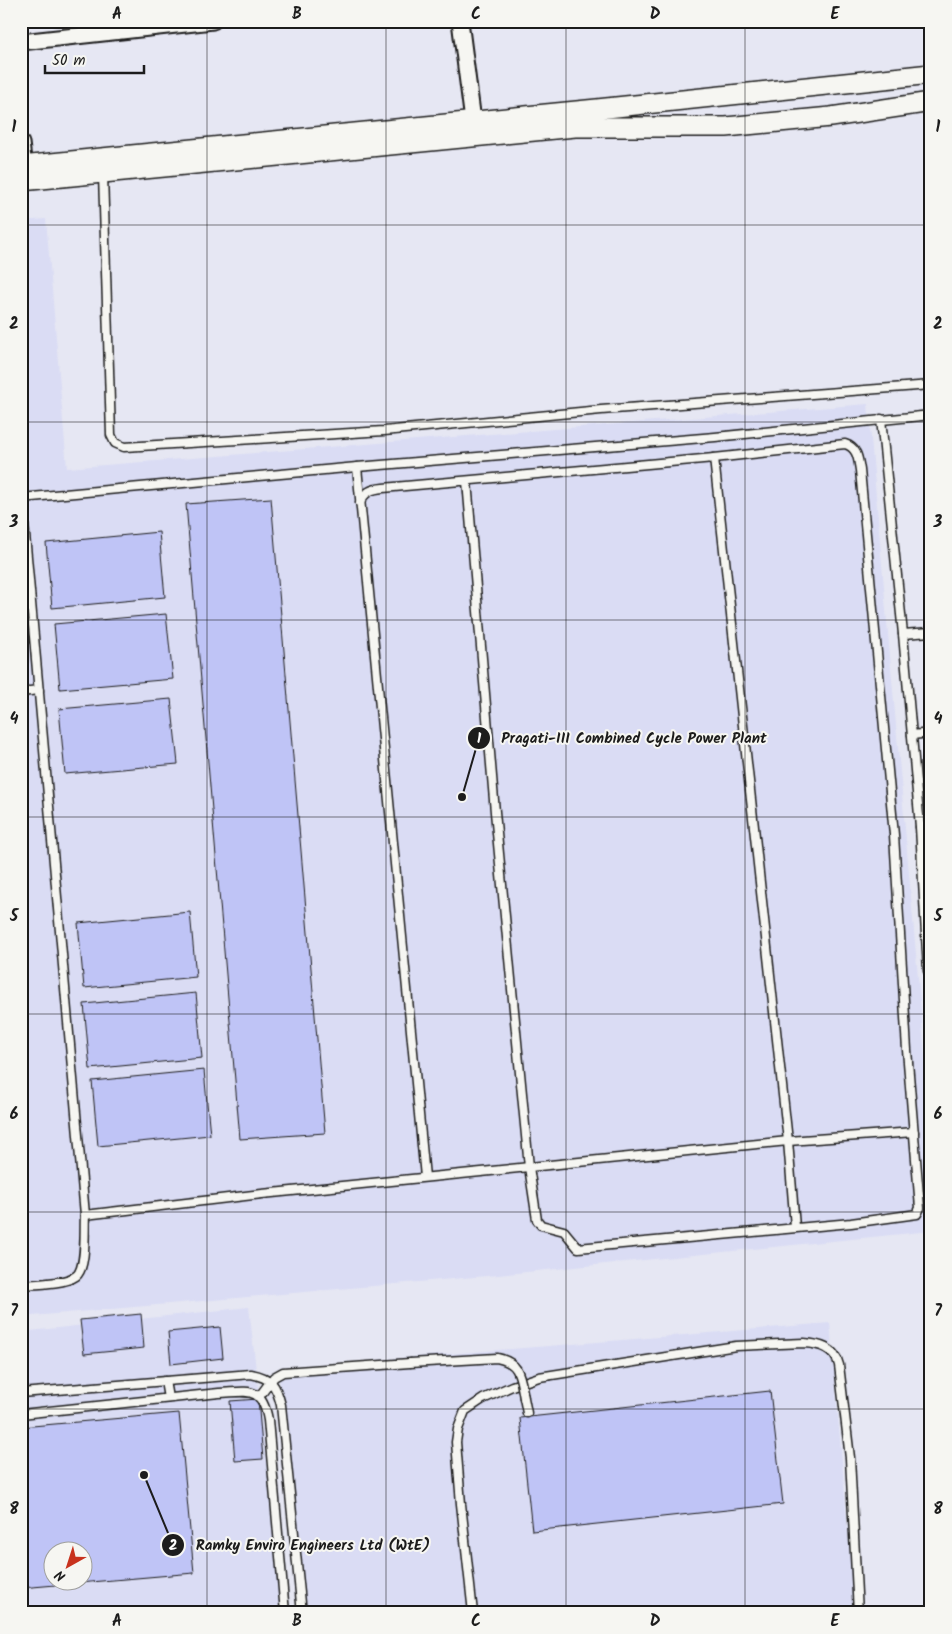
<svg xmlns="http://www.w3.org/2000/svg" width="952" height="1634" font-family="Kalam,sans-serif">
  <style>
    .built { fill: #dadcf4; fill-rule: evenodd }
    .building { fill: #bfc4f6; stroke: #1c1c1c; fill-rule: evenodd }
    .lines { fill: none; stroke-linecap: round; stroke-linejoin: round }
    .service-casing { stroke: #1c1c1c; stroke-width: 11 }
    .minor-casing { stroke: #1c1c1c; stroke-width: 19 }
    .tertiary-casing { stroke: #1c1c1c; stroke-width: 22 }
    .service { stroke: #f6f6f2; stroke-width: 8 }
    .minor { stroke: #f6f6f2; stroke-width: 15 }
    .tertiary { stroke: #f6f6f2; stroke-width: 19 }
    .service-bridge-casing { stroke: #1c1c1c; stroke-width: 11; stroke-linecap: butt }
    .service-bridge { stroke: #f6f6f2; stroke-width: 8 }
    .grid { fill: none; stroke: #1c1c1c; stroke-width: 1; stroke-opacity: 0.55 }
    .leader { fill: none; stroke: #1c1c1c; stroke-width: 2 }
    .callout-dot { fill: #1c1c1c; stroke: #f6f6f2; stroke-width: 2 }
    .mark-label { font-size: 15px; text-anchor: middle; font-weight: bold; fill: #fff }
    .callout-label { font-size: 15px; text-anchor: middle; font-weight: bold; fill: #1c1c1c; stroke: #f6f6f2; stroke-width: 4; stroke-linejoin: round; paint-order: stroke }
    .neatline { fill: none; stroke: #1c1c1c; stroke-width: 2 }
    .grid-label { font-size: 16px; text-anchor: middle; font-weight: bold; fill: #1c1c1c }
  </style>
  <rect width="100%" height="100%" fill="#e6e7f3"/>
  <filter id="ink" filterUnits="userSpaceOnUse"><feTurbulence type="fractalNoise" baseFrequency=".02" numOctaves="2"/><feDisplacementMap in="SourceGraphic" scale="10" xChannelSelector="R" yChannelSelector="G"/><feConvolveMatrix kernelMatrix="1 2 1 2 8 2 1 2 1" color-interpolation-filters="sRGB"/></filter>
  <g filter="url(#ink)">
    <g class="built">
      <polygon points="46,219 67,468 868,404 931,1126 931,1231 498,1275 21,1317 21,221"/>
      <path d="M 249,1307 L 283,1613 L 21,1613 L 21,1332 ZM 52,1552 L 82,1552 L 82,1582 L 52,1582 Z"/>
      <polygon points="830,1323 855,1613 306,1613 278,1368"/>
    </g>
    <g class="building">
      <polygon points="271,498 325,1133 240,1139 186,504"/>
      <polygon points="159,532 165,597 52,608 46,543"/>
      <polygon points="166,614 173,679 60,689 54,624"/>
      <polygon points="171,699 178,764 65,774 59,709"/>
      <polygon points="190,912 196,977 84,988 78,923"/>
      <polygon points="196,993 202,1058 90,1069 84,1004"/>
      <polygon points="204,1070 210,1135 98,1146 92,1081"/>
      <polygon points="141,1314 144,1348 84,1354 80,1320"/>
      <polygon points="220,1327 223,1358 171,1364 168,1332"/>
      <polygon points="770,1391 783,1504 532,1531 520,1418"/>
      <polygon points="258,1399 263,1459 235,1461 230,1401"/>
      <path d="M 179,1413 L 194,1573 L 21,1588 L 21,1427 ZM 52,1552 L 82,1552 L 82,1582 L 52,1582 Z"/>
    </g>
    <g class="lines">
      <defs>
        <g id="service">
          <polyline points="103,174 111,435 115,443 124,447 384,431 601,410 931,385"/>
          <polyline points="881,419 903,634 920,827 928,971 931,976"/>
          <polyline points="714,458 788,1141 795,1227"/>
          <polyline points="357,467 425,1177"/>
          <path d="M 21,489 L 85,1215 C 84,1229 87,1268 76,1276 C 65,1284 35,1284 21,1285"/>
          <polyline points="21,498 357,467 715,437 931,415"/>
          <path d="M 360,503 C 364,492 372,489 383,488 L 714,458 L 845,444 C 858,448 858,459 860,470 L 894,835 L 907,1050 L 920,1208 L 917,1214 L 851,1223 L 578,1248 L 564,1231 L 541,1225 L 537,1220 L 529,1167 L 495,812 L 467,481"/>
          <polyline points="903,634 931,632"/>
          <polyline points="21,692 39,690"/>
          <polyline points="912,735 931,733"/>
          <polyline points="920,827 931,826"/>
          <polyline points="85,1215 262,1194 788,1141 914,1132"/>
          <polyline points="165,1381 168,1398"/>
          <path d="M 21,1393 L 251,1374 C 272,1378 276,1385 281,1405 L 302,1613"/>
          <polyline points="259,1397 274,1377 283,1372 410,1363"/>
          <polyline points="524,1398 527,1413"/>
          <path d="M 21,1414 L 219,1393 C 248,1392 262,1385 268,1420 L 285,1613"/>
          <path d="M 473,1613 L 461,1504 L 456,1442 L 458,1429 L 465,1411 L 483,1399 L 512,1386 L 539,1377 L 736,1346 L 804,1343 C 820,1344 835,1348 839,1365 L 850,1458 L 858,1613"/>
        </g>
        <g id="minor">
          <polyline points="460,21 473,121"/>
          <polyline points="21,42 213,21"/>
          <polyline points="21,143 25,176"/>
        </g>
        <g id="tertiary">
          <polyline points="21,166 597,109 931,74"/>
          <polyline points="21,181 575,127 726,127 831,117 931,102"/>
        </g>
      </defs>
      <use href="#service" class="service-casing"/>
      <use href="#minor" class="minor-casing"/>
      <use href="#tertiary" class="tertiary-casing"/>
      <use href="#service" class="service"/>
      <use href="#minor" class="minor"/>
      <use href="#tertiary" class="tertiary"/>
      <defs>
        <path id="service-bridge" d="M 410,1363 L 497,1358 C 521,1363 520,1377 524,1398"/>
      </defs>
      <use href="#service-bridge" class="service-bridge-casing"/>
      <use href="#service-bridge" class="service-bridge"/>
    </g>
  </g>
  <path class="grid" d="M 207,21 L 207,1613M 386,21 L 386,1613M 566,21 L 566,1613M 745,21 L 745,1613M 21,225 L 931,225M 21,422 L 931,422M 21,620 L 931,620M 21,817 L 931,817M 21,1014 L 931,1014M 21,1212 L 931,1212M 21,1409 L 931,1409"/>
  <path class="leader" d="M462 797L479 738M144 1475L173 1545"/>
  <g class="callout-dot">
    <circle cx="462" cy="797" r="5"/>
    <circle cx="144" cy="1475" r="5"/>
    <circle cx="479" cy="738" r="12"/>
    <circle cx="173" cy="1545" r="12"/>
  </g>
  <g class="mark-label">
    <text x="479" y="743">1</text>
    <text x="173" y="1550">2</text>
  </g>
  <g class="callout-label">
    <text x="634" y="743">Pragati-III Combined Cycle Power Plant</text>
    <text x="313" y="1550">Ramky Enviro Engineers Ltd (WtE)</text>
  </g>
  <rect width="952" height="1634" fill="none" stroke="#f6f6f2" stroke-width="55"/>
  <g transform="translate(68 1566) rotate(219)"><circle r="24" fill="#f6f6f2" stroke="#9f9f9c"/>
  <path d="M0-4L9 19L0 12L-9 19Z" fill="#c8321e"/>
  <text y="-8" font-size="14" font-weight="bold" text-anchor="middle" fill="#1c1c1c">N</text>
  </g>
  <path d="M45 65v8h99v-8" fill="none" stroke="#1c1c1c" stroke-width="2.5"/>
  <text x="52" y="65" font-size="15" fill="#1c1c1c" stroke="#f6f6f2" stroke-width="4" paint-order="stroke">50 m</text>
  <rect x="28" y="28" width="896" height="1578" class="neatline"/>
  <g class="grid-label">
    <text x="117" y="19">A</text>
    <text x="297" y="19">B</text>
    <text x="476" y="19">C</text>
    <text x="655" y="19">D</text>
    <text x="835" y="19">E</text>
    <text x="14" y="132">1</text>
    <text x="938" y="132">1</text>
    <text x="14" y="329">2</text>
    <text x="938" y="329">2</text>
    <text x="14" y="527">3</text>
    <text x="938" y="527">3</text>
    <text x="14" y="724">4</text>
    <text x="938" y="724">4</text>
    <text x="14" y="921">5</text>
    <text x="938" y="921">5</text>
    <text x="14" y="1119">6</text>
    <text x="938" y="1119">6</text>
    <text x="14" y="1316">7</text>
    <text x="938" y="1316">7</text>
    <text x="14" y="1514">8</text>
    <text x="938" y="1514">8</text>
    <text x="117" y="1626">A</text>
    <text x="297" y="1626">B</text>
    <text x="476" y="1626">C</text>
    <text x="655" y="1626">D</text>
    <text x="835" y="1626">E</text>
  </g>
</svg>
